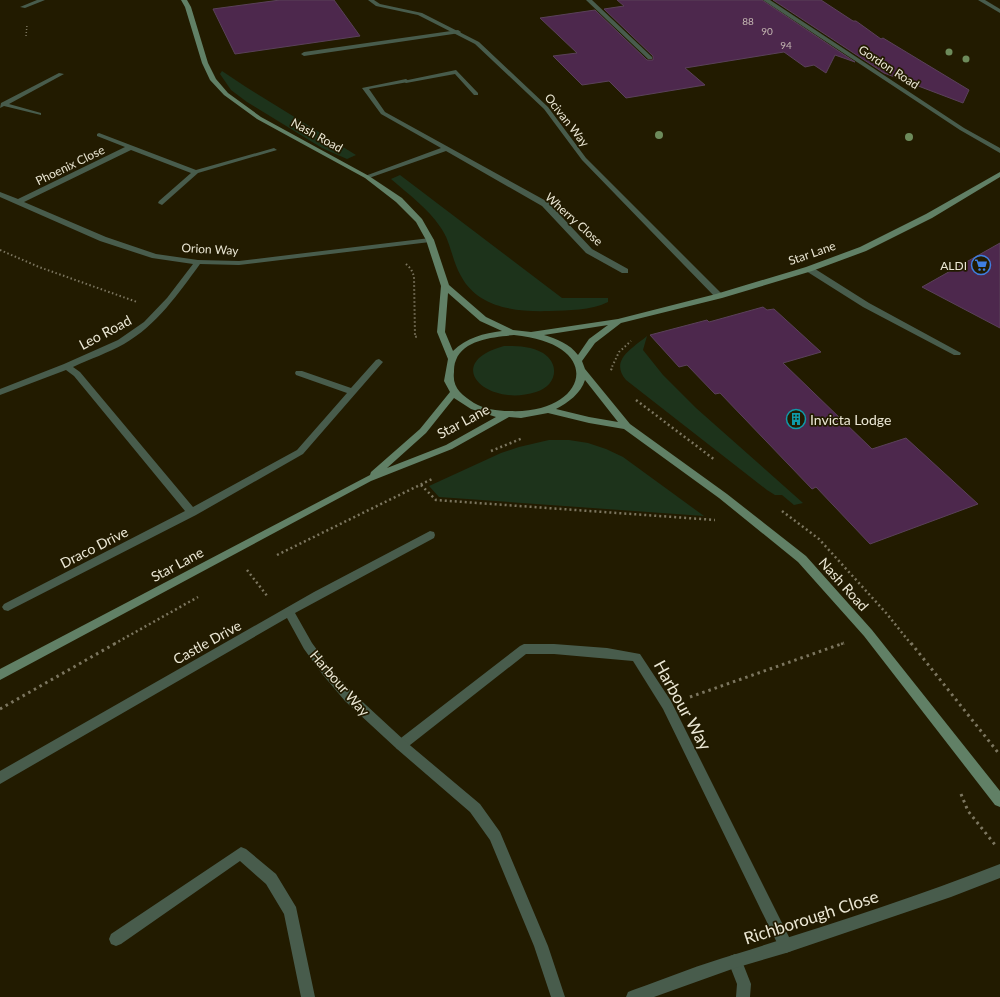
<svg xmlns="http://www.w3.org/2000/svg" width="1000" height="997" font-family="Lato,sans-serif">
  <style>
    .green { fill: #1d331b }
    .building { fill: #4d284d; stroke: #5a4159 }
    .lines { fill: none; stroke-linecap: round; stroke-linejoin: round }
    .path-far3 { stroke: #7c765f; stroke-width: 1.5; stroke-dasharray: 1 2; stroke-linecap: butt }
    .path-far2 { stroke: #7c765f; stroke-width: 2; stroke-dasharray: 1.5 2.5; stroke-linecap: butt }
    .path-far1 { stroke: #7c765f; stroke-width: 2.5; stroke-dasharray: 2 3; stroke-linecap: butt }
    .path { stroke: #7c765f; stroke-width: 3; stroke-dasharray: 2.5 4; stroke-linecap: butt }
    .lane { fill: #485c4c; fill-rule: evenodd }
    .street { fill: #485c4c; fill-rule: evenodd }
    .secondary { fill: #618066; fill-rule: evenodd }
    .tree { fill: #6d8b5b }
    .labels { text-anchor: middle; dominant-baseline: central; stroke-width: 3.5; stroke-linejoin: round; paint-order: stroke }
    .far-number-label { font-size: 10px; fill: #c4b7b2 }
    .far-street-label { font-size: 12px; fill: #ebe7d4; stroke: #221b00 }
    .far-poi-label { font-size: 12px; fill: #ebe7d4; stroke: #221b00; text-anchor: end }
    .street-label { font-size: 14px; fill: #ebe7d4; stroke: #221b00 }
    .poi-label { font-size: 14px; fill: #ebe7d4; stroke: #221b00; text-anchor: start }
    .near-street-label { font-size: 17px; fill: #ebe7d4; stroke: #221b00 }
  </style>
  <rect width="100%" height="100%" fill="#221b00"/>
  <g class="green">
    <polygon points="222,71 246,87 356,155 347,159 322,148 247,102 231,90 220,74"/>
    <path d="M 400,175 L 562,298 L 608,298 L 608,302 C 590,311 569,310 549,311 C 516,312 478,308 461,276 C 452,261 451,242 441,228 C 428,208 408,194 391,179 Z"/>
    <path d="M 647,336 L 643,350 L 663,375 L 696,408 L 803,503 L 794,505 L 782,495 L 775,495 L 767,490 L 626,380 C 609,360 633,348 647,336 Z"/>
    <path d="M 504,346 C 517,346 531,346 543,353 C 561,365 556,386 536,392 C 486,408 441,363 504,346 Z"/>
    <polygon points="549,440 569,440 588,443 606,449 623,457 704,516 439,497 429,486 501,453 519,447"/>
  </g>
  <g class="building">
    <polygon points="280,0 334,0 360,36 235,54 213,9"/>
    <polygon points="617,0 762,0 855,62 835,55 826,73 814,65 805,67 784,52 685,68 705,85 626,98 609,81 582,85 553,56 577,53 540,18 595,10 647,60 653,60 653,56 604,9 624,6"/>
    <polygon points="773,0 821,0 853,21 856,21 881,39 883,38 969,90 963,103 884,73"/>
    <polygon points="1000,243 1000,328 922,287"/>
    <polygon points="763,307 767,310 774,309 821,352 783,363 872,449 906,438 978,504 870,544 816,487 812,489 720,393 715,394 687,365 679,367 650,335 707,320 709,322"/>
  </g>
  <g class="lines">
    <polyline class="path-far3" points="26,36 27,25"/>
    <g class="path-far2">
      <polyline points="0,250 39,267 137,302"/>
      <polyline points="406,264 411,269 414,276 415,337 419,336"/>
      <polyline points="612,370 611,369 619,352 631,341"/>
    </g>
    <g class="path-far1">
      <polyline points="636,400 715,460"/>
      <polyline points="491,451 523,438"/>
      <polyline points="421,485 436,500 715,520"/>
      <polyline points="782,511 819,539 887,614 911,644"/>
      <polyline points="277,555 432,479"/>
      <polyline points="247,570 268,597"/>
      <polyline points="114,644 198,597"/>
      <polyline points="841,644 845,643"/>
    </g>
    <g class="path">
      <polyline points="911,643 1000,755"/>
      <polyline points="690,697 844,643"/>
      <polyline points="0,709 116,643"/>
      <polyline points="961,794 968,811 996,846"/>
    </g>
    <g class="lane">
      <polygon points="37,0 45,0 25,8 20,7"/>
      <polygon points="458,30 461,32 460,33 304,56 301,54 304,52"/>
      <polygon points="456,70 478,93 478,95 474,95 455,74 406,83 403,81"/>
      <polygon points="806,267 812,267 869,303 961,353 960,355 954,355 863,307 806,271"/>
      <polygon points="524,644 554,644 607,648 640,654 671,701 791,941 793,946 791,951 786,953 781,951 663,709 633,661 554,654 526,654 405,749 401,750 397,749 395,745 397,741 520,646"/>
      <polygon points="241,847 246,849 276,874 296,907 315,997 301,997 284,914 266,884 240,861 121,944 116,946 111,944 109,939 111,934"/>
      <polygon points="735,954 740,956 751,984 750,997 736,997 737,984 728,961 730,956"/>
    </g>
    <g class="street">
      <polygon points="368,0 374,0 380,4 422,13 479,42 548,107 586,158 722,294 722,298 716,298 582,160 544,109 475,44 418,15 376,6"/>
      <polygon points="586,0 592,0 652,57 652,59 648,59"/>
      <polygon points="763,0 770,0 964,128 1000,148 1000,153 960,130"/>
      <polygon points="978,0 985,0 1000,9 1000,13"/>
      <polygon points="59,73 64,74 9,104 41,113 41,115 4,106 0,108 1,103"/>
      <polygon points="406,79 409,81 408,82 369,89 385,112 548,202 592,249 628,269 628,273 622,273 586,253 542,206 446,151 369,178 365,178 365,176 441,148 381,114 362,88"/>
      <path d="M 99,133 L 196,170 L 274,148 L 277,150 L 198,173 L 162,205 L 158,203 L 159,201 L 191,173 L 131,150 L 24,202 L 106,237 L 156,254 L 198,260 L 239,261 L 430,238 L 434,240 L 430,242 L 239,265 L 200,264 C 178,294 157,325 124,344 C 108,353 90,359 73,367 L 80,372 L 193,507 L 297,450 L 347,393 L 296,375 L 295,373 L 296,371 L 302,371 L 351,388 L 376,360 L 379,359 L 383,362 L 303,454 L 196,515 L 8,611 L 4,610 L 2,607 L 4,604 L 185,511 L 74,376 L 66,370 L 0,395 L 0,389 L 64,364 L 118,340 L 144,322 L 167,298 L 193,264 L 152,258 L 100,241 L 0,197 L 0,192 L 18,199 L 125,147 L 97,136 L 97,134 Z"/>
      <polygon points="430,531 434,532 435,535 434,538 295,613 312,643 331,669 353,693 405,741 480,804 500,832 548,946 565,997 551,997 534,946 490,840 470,812 397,749 345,701 323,675 304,649 287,618 0,784 0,771 314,592"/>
      <path d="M 1000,864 L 1000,878 L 951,897 L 786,953 L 735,968 L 654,997 L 626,997 L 628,992 L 633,990 C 667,978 701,964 736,954 C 825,926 913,898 1000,864 Z"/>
    </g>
    <path class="secondary" d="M 181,0 L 187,0 L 191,7 L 208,63 L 216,79 L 228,93 L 261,117 L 369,176 L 402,198 L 422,219 L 434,240 L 449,285 L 486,317 L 513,330 L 531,332 L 618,319 L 716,294 L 806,267 L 860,247 L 926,214 L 1000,172 L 1000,177 L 932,218 L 866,251 L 812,271 L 722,298 L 621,323 L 595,343 L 582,361 L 585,369 L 630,424 L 727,494 L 806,556 L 872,630 L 1000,791 L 1000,807 L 995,805 L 864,636 L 798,562 L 719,498 L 624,429 L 589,423 L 548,413 L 521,418 L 509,417 L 452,449 L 371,481 L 0,680 L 0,669 L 370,475 L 371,472 L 420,429 L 450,392 L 444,381 L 448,359 L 437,332 L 441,286 L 426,240 L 416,222 L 396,202 L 365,178 L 257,119 L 224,95 L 210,80 L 202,63 L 185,7 ZM 448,293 L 480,321 L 502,331 C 484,333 466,338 453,351 L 445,332 ZM 608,325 L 589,339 L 578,355 C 570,344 557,339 544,335 ZM 514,335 C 608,344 587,415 509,411 C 497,411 484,409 474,403 C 462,395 452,388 454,372 C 454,369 454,364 456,360 C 464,339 495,337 514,335 ZM 585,380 L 618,422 L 589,417 L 556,409 C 568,403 581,393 585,380 ZM 454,398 L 471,409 L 496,417 L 446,445 L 387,468 L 426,433 Z"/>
  </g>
  <g class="tree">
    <circle cx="949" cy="52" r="3.5"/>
    <circle cx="966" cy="59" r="3.5"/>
    <circle cx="659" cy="135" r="4"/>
    <circle cx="909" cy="137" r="4"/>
  </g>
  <defs>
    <symbol id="supermarket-ring" viewBox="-11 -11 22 22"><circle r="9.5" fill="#221b00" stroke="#3f7fe0" stroke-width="1.5"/><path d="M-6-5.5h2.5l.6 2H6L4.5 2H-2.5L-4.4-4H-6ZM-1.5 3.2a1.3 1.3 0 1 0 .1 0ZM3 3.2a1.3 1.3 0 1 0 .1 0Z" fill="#3f7fe0"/></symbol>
    <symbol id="building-ring" viewBox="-11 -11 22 22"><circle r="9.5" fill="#221b00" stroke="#0f9aa8" stroke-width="1.5"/><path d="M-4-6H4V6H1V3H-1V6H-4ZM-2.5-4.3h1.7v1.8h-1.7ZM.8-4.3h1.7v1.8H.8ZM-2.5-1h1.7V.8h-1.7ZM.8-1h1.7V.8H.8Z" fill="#0f9aa8"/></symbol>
  </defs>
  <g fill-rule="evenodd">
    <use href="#supermarket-ring" x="970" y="254" width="22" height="22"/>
    <use href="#building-ring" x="785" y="408" width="22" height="22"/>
  </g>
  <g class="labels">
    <g class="far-number-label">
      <text x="748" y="21">88</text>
      <text x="767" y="31">90</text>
      <text x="786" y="45">94</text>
    </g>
    <g class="far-street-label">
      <text transform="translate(889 67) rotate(33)">Gordon Road</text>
      <text transform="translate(567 120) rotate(52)">Ocivan Way</text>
      <text transform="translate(317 135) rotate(29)">Nash Road</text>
      <text transform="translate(70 165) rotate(-26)">Phoenix Close</text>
      <text transform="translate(574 219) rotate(42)">Wherry Close</text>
      <text transform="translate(210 249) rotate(3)">Orion Way</text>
      <text transform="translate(812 253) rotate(-19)">Star Lane</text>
    </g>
    <g class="far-poi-label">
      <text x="967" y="265">ALDI</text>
    </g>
    <g class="street-label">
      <text transform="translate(105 332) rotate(-28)">Leo Road</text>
      <text transform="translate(463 421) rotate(-28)">Star Lane</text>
      <text transform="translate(94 547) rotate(-27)">Draco Drive</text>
      <text transform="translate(177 564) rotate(-28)">Star Lane</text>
      <text transform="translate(844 584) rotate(48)">Nash Road</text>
      <text transform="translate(207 642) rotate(-29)">Castle Drive</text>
      <text transform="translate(340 683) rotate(49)">Harbour Way</text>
    </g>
    <g class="poi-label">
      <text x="810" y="419">Invicta Lodge</text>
    </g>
    <g class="near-street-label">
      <text transform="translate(683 705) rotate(61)">Harbour Way</text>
      <text transform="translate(811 917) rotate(-18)">Richborough Close</text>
    </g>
  </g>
</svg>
